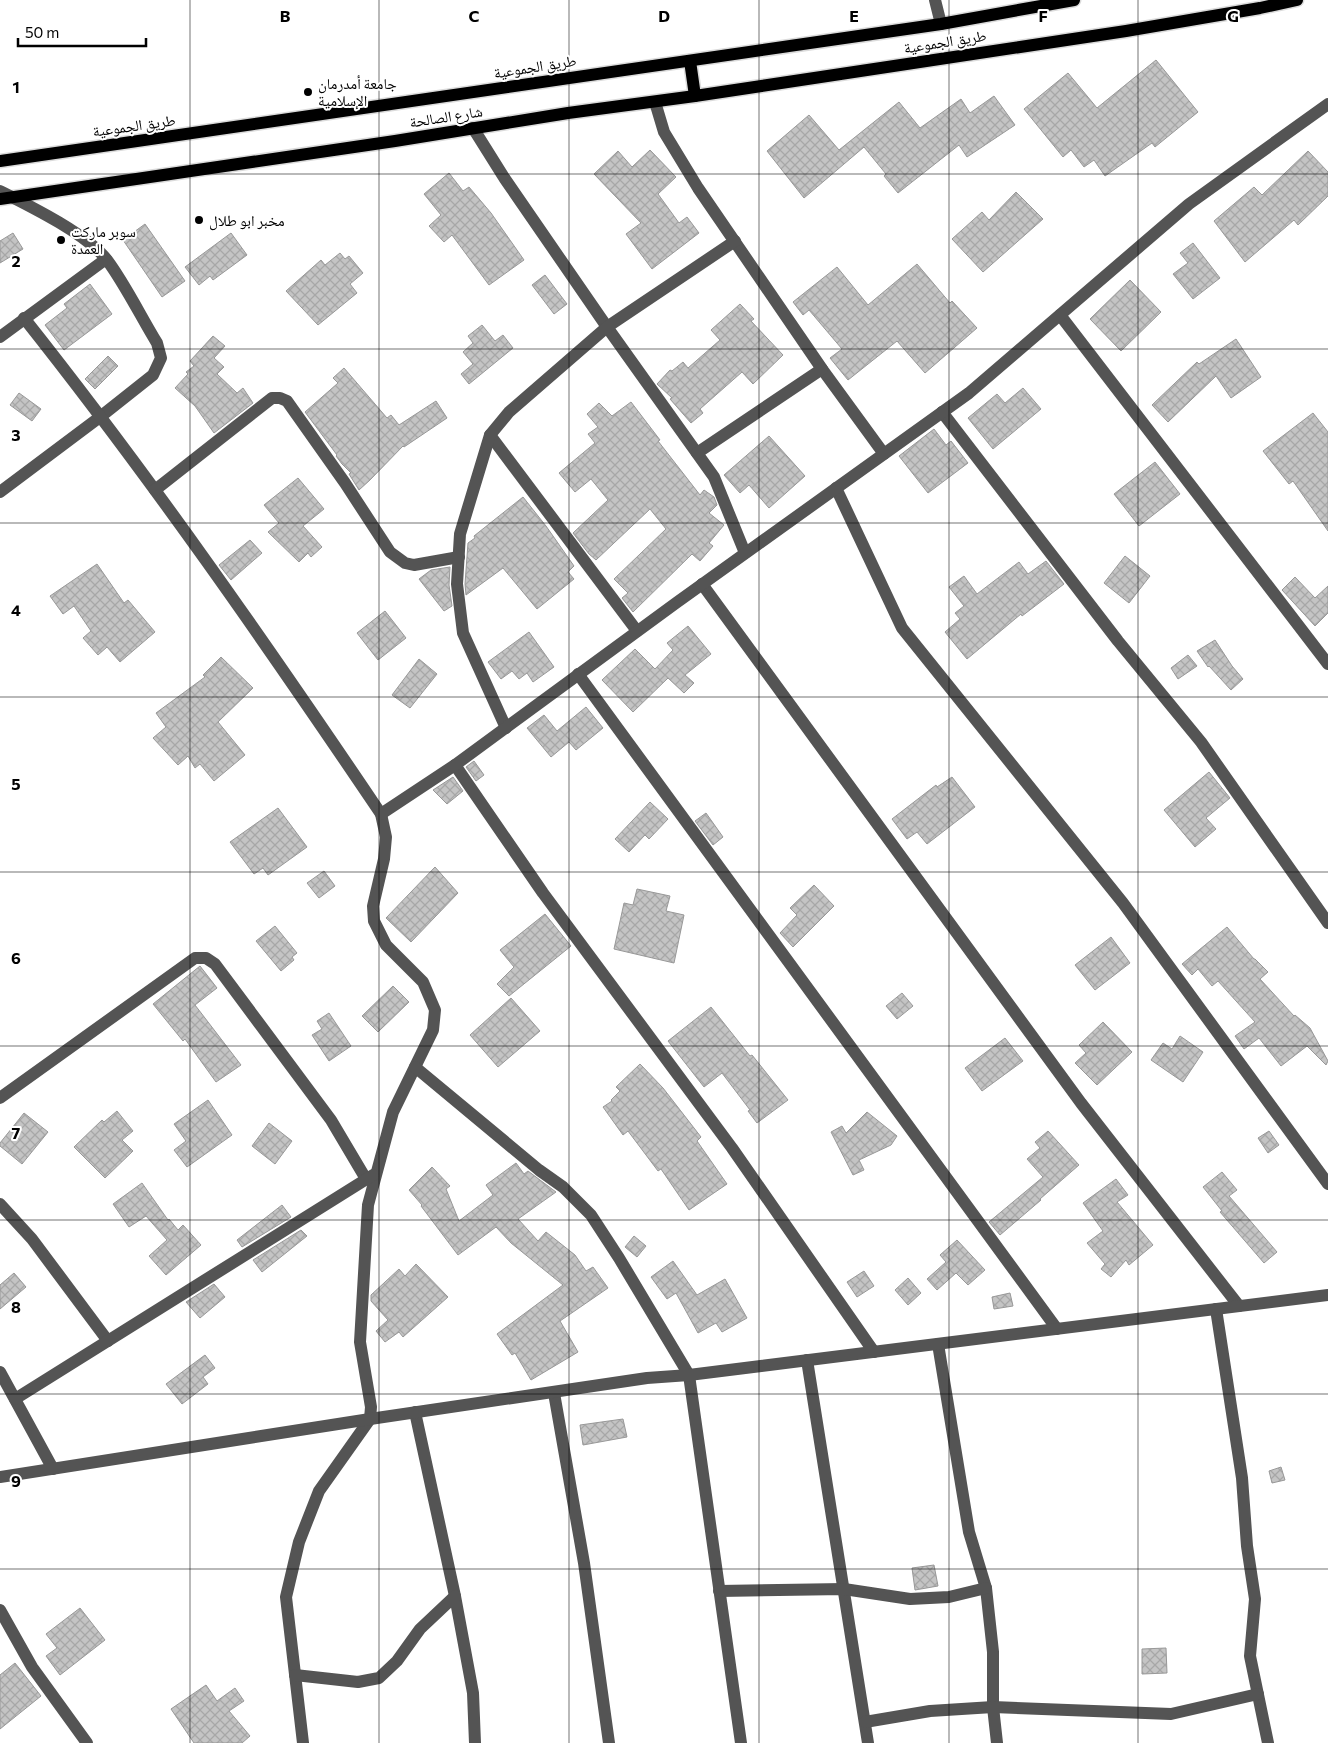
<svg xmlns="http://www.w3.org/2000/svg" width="1328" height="1743" font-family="Commissioner,'Noto Naskh Arabic',sans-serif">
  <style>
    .building { fill: url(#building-cross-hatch); stroke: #989898 }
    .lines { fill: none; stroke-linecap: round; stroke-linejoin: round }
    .major-casing { stroke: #dbdbdb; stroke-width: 15 }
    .minor { stroke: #545454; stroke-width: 12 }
    .major { stroke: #000; stroke-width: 12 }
    .grid { fill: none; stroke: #000; stroke-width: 1; stroke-opacity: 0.55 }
    .poi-dot { fill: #000; stroke: #fff; stroke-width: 2 }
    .labels { text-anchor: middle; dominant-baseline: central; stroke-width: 4; stroke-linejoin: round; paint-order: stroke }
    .street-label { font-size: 15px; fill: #000; stroke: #fff }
    .poi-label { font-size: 15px; fill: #000; stroke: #fff; text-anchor: start }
    .grid-label { font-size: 16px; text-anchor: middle; font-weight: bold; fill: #000; stroke: #fff; stroke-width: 4; stroke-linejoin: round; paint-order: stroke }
  </style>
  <defs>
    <pattern id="building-cross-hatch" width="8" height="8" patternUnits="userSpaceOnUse" patternTransform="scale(1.25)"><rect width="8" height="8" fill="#c4c4c4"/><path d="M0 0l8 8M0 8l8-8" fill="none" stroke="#a7a7a7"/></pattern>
  </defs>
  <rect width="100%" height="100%" fill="#fff"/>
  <g class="building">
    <polygon points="1156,60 1198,112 1155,147 1152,143 1105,176 1094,160 1084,167 1071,150 1063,157 1024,109 1068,73 1097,108"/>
    <polygon points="994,96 1015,125 967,157 959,145 898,193 884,176 886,174 864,147 804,198 767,151 809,115 839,150 899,102 920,128 961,99 970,113"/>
    <polygon points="650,150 676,177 658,194 679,223 687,217 699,233 652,269 626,234 641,223 594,174 618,151 632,167"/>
    <polygon points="1308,151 1328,172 1328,196 1298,225 1294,220 1245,262 1214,221 1254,187 1262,195"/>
    <polygon points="449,173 463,191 469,187 491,213 524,260 489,285 452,235 444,242 429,226 441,215 424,194"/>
    <polygon points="1016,192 1043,219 983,272 952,239 982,212 989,220"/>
    <polygon points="145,224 185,281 162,297 123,240"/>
    <polygon points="13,233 23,249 0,263 0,241"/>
    <polygon points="231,233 247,255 213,280 210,276 199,285 185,267"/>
    <polygon points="1193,243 1220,278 1193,299 1173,274 1188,263 1180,253"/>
    <polygon points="340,253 345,259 349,256 363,273 350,284 357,293 318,325 286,291 321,260 325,265"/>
    <polygon points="917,264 950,303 952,301 977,328 925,373 897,341 848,380 830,358 842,349 809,310 803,315 793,302 837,267 868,305"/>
    <polygon points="545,275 567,304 554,314 532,285"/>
    <polygon points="1130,280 1161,312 1121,351 1090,319"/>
    <polygon points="90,284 112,314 64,350 45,325 67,308 64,304"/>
    <polygon points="740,304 754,319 751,321 783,355 753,384 742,372 700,409 703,413 691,423 670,399 672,398 657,384 670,370 672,371 683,362 688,368 720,340 711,330"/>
    <polygon points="482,325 495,341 503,335 513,348 469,384 461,374 473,364 463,352 473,343 468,336"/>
    <polygon points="213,336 225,346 214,358 224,367 217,374 237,393 243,388 253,403 214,433 195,406 175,388 188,374 186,372 194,366 190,361"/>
    <polygon points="1236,339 1261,377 1231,398 1216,376 1168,422 1152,405 1197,362 1199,364"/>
    <polygon points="108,356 118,366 95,389 85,379"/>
    <polygon points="344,368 387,418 391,415 399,425 436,401 447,418 404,447 403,446 370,480 359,490 349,474 351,473 342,464 336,456 337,455 305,412 338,383 333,378"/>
    <polygon points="1023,388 1041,409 993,449 968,418 997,394 1005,403"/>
    <polygon points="19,393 41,409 32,421 10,405"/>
    <polygon points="631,402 660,440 658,441 700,495 704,490 714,497 717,505 709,513 724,525 709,543 713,546 700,561 692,554 633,612 622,598 628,593 614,579 666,529 650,509 596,560 589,554 573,533 608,500 591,479 575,492 559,473 595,443 588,434 598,427 587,414 599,403 612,416"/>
    <polygon points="1313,413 1328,432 1328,531 1293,481 1289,484 1263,451"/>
    <polygon points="934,429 946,445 951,441 968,463 928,493 899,456"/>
    <polygon points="769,436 805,476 769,508 749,485 740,493 724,475"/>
    <polygon points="1155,462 1180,494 1139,526 1114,494"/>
    <polygon points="298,478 324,509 303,526 322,547 311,557 308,553 299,562 268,532 279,523 264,505"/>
    <polygon points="523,497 546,526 574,566 568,572 574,579 537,609 503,568 466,595 465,584 468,543 475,538 474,536"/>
    <polygon points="250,540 262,553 231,580 219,565"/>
    <polygon points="1125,556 1150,576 1129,603 1104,583"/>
    <polygon points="1046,561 1064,584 1022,616 1021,614 967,659 945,632 960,619 955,613 964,606 949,587 964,576 977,594 1019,562 1028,574"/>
    <polygon points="97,564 124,603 128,600 155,632 120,662 107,647 98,655 83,638 91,631 74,606 63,614 50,596"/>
    <polygon points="450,567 449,585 452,606 444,611 419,579 431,570"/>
    <polygon points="1295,577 1315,598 1328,586 1328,613 1315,626 1282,590"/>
    <polygon points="385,611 406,638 378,660 357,633"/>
    <polygon points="688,626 711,654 685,675 694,683 684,693 668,678 633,712 602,680 635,649 655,669 673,650 667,643"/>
    <polygon points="529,632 554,667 533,682 527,673 519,679 512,671 501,679 488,662"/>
    <polygon points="1215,640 1232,666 1243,679 1231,690 1209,666 1208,667 1197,651"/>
    <polygon points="1188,655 1197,666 1178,679 1171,668"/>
    <polygon points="221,657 253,688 218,722 245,755 214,781 200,764 195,768 188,756 178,765 153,738 166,727 156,713 205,677 203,675"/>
    <polygon points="419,659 437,674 410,708 392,695"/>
    <polygon points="586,707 603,728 576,750 569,742 551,757 527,728 544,715 557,731"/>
    <polygon points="474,761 484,775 476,781 466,767"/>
    <polygon points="1209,772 1230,798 1206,818 1216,829 1195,847 1164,810"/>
    <polygon points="453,777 463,791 447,804 433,790"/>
    <polygon points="952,777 975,807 927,844 917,832 907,839 892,819 936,785 937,787"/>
    <polygon points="650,802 668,819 649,839 645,835 629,852 615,839"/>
    <polygon points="278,808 307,847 268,875 263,868 254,874 230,842"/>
    <polygon points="706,813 723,837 713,845 695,821"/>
    <polygon points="435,867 458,893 411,942 386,918"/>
    <polygon points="324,871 335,886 319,898 307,883"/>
    <polygon points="814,885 834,906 793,947 780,933 797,915 790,908"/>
    <polygon points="637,889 670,896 666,911 684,915 674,963 614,949 624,903 633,905"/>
    <polygon points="545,914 571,946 509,996 497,984 514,967 500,950"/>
    <polygon points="275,926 297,953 292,957 294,960 281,971 256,941"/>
    <polygon points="1227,927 1254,959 1255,959 1268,972 1260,979 1294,1016 1295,1015 1310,1028 1328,1061 1326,1065 1307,1046 1281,1066 1259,1038 1244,1049 1235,1036 1255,1022 1218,981 1212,986 1198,969 1192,975 1182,964"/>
    <polygon points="1111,937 1130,963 1095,990 1075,965"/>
    <polygon points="200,966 217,988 195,1005 241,1065 216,1082 185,1039 183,1041 153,1004"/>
    <polygon points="393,986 409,1002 378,1032 362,1016"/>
    <polygon points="902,993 913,1006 897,1019 886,1006"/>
    <polygon points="511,998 540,1031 498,1067 470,1035"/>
    <polygon points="711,1007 750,1056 752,1055 788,1100 757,1123 748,1111 750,1110 722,1073 704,1087 668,1041"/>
    <polygon points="329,1013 351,1046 329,1061 312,1035 322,1029 317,1021"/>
    <polygon points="1103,1022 1132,1052 1097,1085 1075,1063 1086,1053 1079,1045"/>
    <polygon points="1180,1036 1203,1052 1183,1082 1151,1060 1163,1043 1172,1049"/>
    <polygon points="1005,1038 1023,1061 982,1091 965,1068"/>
    <polygon points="640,1064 663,1088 701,1137 697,1141 727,1184 689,1210 661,1169 658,1171 628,1131 623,1135 603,1107 612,1101 611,1100 620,1091 616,1087"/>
    <polygon points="208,1100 232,1135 187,1167 174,1150 186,1141 174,1124"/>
    <polygon points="117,1111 133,1131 122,1140 133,1151 105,1178 74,1147 102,1120 104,1122"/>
    <polygon points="867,1112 897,1136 891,1145 859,1160 864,1170 853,1175 831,1132 842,1126 846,1133"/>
    <polygon points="24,1113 48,1132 22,1164 0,1146 0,1143"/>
    <polygon points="269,1123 292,1141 275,1164 252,1146"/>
    <polygon points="1048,1131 1079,1165 1040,1199 1041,1200 1000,1235 989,1222 1043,1177 1027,1159 1040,1148 1035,1142"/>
    <polygon points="1269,1131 1279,1145 1268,1153 1258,1138"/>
    <polygon points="516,1163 524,1174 528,1171 556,1192 518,1219 538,1241 546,1232 575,1255 586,1271 593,1267 608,1288 560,1321 578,1352 531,1380 515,1353 512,1355 497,1334 563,1285 511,1243 496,1227 458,1255 421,1206 422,1205 409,1190 432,1167 450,1186 446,1189 459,1221 493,1195 486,1185"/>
    <polygon points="1222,1172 1237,1190 1229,1196 1277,1252 1264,1263 1220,1212 1222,1211 1203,1187"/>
    <polygon points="1116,1179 1128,1195 1117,1202 1153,1245 1129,1265 1126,1260 1111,1277 1101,1269 1105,1264 1087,1243 1103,1231 1083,1203"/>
    <polygon points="142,1183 168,1220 169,1219 178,1230 183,1225 201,1245 166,1275 149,1256 167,1240 146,1216 129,1227 113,1204"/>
    <polygon points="282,1205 291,1217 242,1247 237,1240"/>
    <polygon points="301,1230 307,1236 262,1272 253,1260"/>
    <polygon points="634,1236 646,1246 637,1257 625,1247"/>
    <polygon points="957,1240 985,1270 968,1285 956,1273 937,1290 927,1279 946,1262 940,1255"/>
    <polygon points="673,1261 697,1295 725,1279 747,1318 722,1332 716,1323 698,1333 676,1293 667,1299 651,1277"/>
    <polygon points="416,1264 448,1297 403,1337 399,1332 385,1342 376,1331 388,1320 371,1301 371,1295 399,1269 405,1276"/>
    <polygon points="864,1271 874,1286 857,1297 847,1282"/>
    <polygon points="14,1273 26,1287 0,1309 0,1285"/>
    <polygon points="908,1278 921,1293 908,1305 895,1290"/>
    <polygon points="214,1284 225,1297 200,1318 186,1302"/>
    <polygon points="1010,1293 1013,1306 994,1309 992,1297"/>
    <polygon points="205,1355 215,1368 203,1377 208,1384 182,1404 166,1384"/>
    <polygon points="623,1419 627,1437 583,1445 580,1425"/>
    <polygon points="1281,1467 1285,1480 1272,1483 1269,1471"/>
    <polygon points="934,1565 938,1586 915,1590 912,1568"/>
    <polygon points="80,1608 105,1640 60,1675 46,1656 57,1648 46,1634"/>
    <polygon points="1166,1648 1167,1673 1142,1674 1142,1649"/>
    <polygon points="15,1663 41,1696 0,1729 0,1675"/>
    <polygon points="206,1685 217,1701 235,1688 244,1701 229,1711 250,1736 242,1743 194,1743 171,1709"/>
  </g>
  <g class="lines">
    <defs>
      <g id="major">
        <polyline points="690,61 695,96"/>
        <polyline points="0,161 941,24 1074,0"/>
        <polyline points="0,199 395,141 568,113 695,96 1126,31 1260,8 1297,0"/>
      </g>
    </defs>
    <use href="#major" class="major-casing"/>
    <g class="minor">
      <polyline points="935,0 941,24"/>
      <polyline points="655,102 664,132 698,188 822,369 884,454"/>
      <polyline points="473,128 505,179 607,327 714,477 745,553"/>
      <path d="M 0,191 C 30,206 87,234 107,260 C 125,284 141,317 157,343 L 161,358 L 153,375 L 100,417 L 0,492"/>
      <polyline points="1060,315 1328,664"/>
      <path d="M 24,318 C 151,478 267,645 381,814 L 386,837 L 384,859 L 373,906 L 374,921 L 386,945 L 423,982 L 435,1010 L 433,1030 L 393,1112 L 368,1205 L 360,1342 L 371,1407 L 370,1419 L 319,1491 L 299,1542 L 286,1597 L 303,1743"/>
      <polyline points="0,337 106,259"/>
      <polyline points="942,412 1118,641 1201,742 1328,923"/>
      <polyline points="490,435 637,631"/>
      <polyline points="697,453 822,369"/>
      <polyline points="836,488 902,628 1123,903 1328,1184"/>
      <polyline points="155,490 272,398 280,398 287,401 345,483 390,552 405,563 414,565 459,557"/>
      <polyline points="702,584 1081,1103 1239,1306"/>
      <polyline points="578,674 1057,1329"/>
      <polyline points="506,728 463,633 457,584 460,534 490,435 509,412 607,327 735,241"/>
      <polyline points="455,765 543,893 732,1148 874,1352"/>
      <polyline points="381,814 455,765 676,603 969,393 1189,204 1328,104"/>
      <polyline points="415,1067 539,1170 563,1187 591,1215 619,1258 689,1375 741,1743"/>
      <polyline points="0,1098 195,958 206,958 215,964 331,1120 366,1179"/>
      <polyline points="0,1204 32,1239 108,1341"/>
      <polyline points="1216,1309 1242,1478 1247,1546 1255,1599 1250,1656 1268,1743"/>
      <polyline points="938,1344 969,1532 986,1588 993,1652 993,1707 997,1743"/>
      <polyline points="807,1360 868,1743"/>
      <polyline points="0,1372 53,1469"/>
      <polyline points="554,1393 584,1563 609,1743"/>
      <polyline points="15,1399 373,1175"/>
      <polyline points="415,1412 455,1596 473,1693 475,1743"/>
      <polyline points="0,1477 370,1419 647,1378 689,1375 1328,1295"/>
      <polyline points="719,1591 844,1589 910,1599 949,1597 986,1588"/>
      <polyline points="0,1610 32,1667 87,1743"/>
      <polyline points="295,1675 358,1682 379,1678 397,1661 420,1629 455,1596"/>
      <polyline points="865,1722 930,1711 993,1707 1171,1714 1258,1694"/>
    </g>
    <use href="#major" class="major"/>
  </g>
  <path class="grid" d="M 190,0 L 190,1743M 379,0 L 379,1743M 569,0 L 569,1743M 759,0 L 759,1743M 949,0 L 949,1743M 1138,0 L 1138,1743M 0,174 L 1328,174M 0,349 L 1328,349M 0,523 L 1328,523M 0,697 L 1328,697M 0,872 L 1328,872M 0,1046 L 1328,1046M 0,1220 L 1328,1220M 0,1394 L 1328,1394M 0,1569 L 1328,1569"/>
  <g class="poi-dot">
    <circle cx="308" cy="92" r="5"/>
    <circle cx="199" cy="220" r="5"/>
    <circle cx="61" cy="240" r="5"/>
  </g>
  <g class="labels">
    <g class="street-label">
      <text transform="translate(945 41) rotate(-9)">طريق الجموعية</text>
      <text transform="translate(535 66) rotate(-9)">طريق الجموعية</text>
      <text transform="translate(446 116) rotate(-9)">شارع الصالحة</text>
      <text transform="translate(134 125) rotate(-8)">طريق الجموعية</text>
    </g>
    <g class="poi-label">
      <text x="318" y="83">جامعة أمدرمان<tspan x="318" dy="17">الإسلامية</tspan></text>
      <text x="209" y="220">مخبر ابو طلال</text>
      <text x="71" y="231">سوبر ماركت<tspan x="71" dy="17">العمدة</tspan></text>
    </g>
  </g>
  <g class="grid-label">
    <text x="285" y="22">B</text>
    <text x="474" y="22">C</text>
    <text x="664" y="22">D</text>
    <text x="854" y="22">E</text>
    <text x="1043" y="22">F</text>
    <text x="1233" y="22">G</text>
    <text x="16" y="93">1</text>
    <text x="16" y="267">2</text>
    <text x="16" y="441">3</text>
    <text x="16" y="616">4</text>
    <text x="16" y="790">5</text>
    <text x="16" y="964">6</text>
    <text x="16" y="1139">7</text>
    <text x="16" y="1313">8</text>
    <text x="16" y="1487">9</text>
  </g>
  <path d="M18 38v8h128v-8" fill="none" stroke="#000000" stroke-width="2.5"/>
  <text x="25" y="38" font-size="15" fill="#000000" stroke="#ffffff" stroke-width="4" paint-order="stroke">50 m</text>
</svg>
